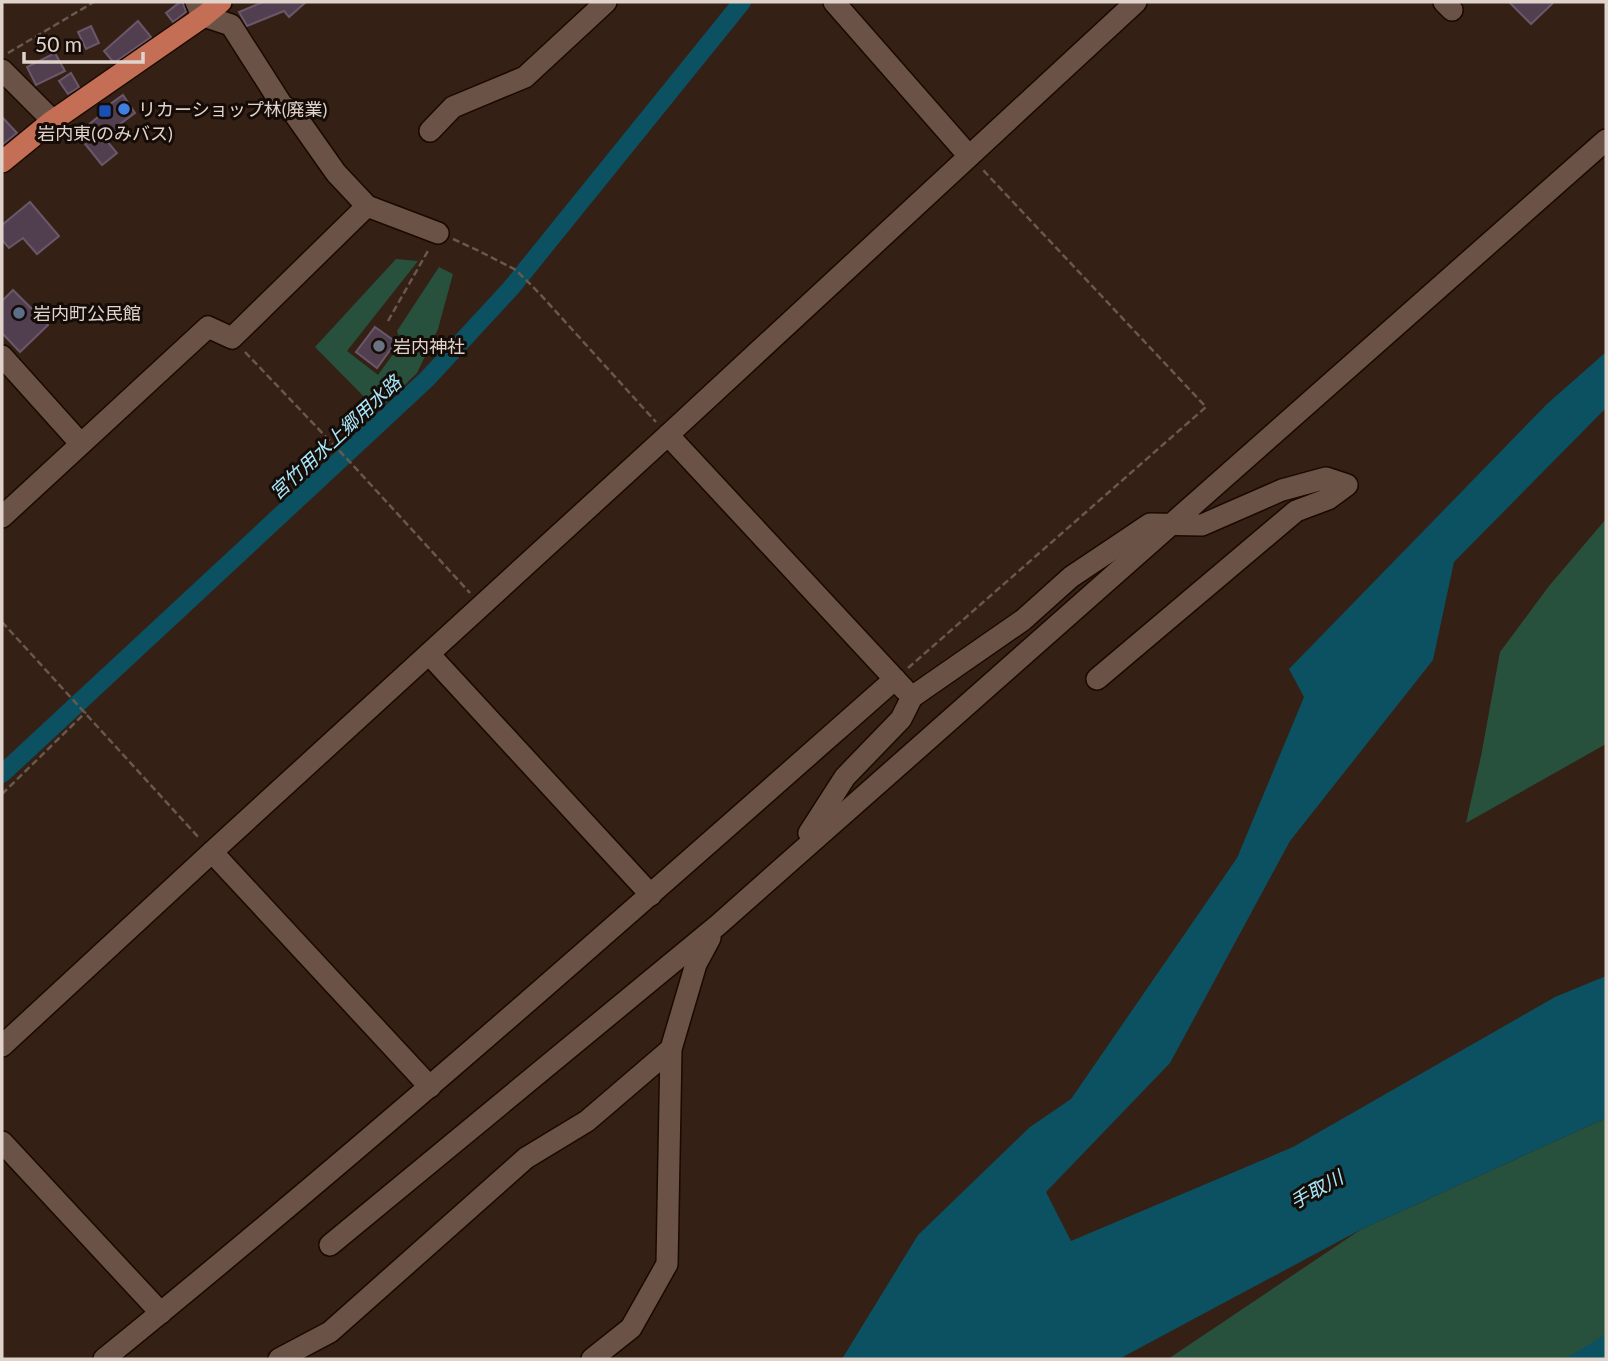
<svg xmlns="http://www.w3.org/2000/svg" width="1608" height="1361" font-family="Lato,'Noto Sans JP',sans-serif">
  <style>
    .green { fill: #27503d }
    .water { fill: #0b5161 }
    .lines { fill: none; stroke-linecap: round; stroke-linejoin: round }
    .canal { stroke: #0b5161; stroke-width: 18 }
    .building { fill: #513f50; stroke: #6a5769; stroke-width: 2 }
    .minor-casing { stroke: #1a0901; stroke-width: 24 }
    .major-casing { stroke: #1a0901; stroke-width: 24 }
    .path { stroke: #69584d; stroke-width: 2.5; stroke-dasharray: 7 3.5; stroke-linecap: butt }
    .minor { stroke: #6a5346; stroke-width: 21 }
    .major { stroke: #c36e55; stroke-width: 21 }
    .shop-dot { fill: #3f7fe0; stroke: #150c07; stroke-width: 2.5 }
    .transit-dot { fill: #1a4fb4; stroke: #150c07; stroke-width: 2.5 }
    .service-dot { fill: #5c6f8a; stroke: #150c07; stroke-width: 2.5 }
    .worship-dot { fill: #6b7280; stroke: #150c07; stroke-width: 2.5 }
    .labels { text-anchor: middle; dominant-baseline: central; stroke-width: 6; stroke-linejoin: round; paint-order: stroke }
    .poi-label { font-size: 18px; fill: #e0d3cb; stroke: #150c07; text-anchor: start }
    .water-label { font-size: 19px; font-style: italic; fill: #a7e7fa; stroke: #150c07 }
  </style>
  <rect width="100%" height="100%" fill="#342014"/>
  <g class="green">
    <polygon points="396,259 418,261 347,351 378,375 401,343 397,331 439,267 453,274 438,329 417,373 378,411 315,347"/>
    <polygon points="1606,519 1606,744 1466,823 1481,756 1500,652 1549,586"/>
    <polygon points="1606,1118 1606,1359 1168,1359 1360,1230"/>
  </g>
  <g class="water">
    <polygon points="1606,352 1606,408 1454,562 1433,660 1290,841 1170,1063 1046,1192 1071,1241 1293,1147 1555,997 1606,976 1606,1118 1360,1230 1119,1359 842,1359 918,1235 1030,1127 1071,1099 1237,858 1304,697 1289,669 1547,404"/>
    <polygon points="1606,1334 1606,1359 1565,1359"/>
  </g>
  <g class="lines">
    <polyline class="canal" points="2,774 427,379 511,288 742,2"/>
  </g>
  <g class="building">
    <polygon points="180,2 183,2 186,12 173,22 166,13"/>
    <polygon points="263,2 306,2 289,17 284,11 247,26 239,12"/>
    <polygon points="1509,2 1554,2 1531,24"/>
    <polygon points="138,21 151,37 114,63 104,51"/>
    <polygon points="91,26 99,43 86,49 78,32"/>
    <polygon points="55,53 65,71 36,85 27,67"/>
    <polygon points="71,73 79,87 68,94 59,81"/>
    <polygon points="123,95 135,113 116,127 119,131 106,140 117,153 102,165 77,134 108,109 106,107"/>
    <polygon points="2,117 17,133 2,145"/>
    <polygon points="30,202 59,236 37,254 23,238 9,248 2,240 2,225"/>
    <polygon points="13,290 48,325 20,352 2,333 2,301"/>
    <polygon points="375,327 396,342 377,368 356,352"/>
  </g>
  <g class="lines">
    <defs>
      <g id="minor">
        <polyline points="196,2 200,11 204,16 231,25 282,105 293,112 336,173 367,206 438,233"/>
        <polyline points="834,2 969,156"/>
        <polyline points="1444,2 1452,10"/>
        <polyline points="2,70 47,115 51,122"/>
        <polyline points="430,131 453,107 525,77 606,2"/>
        <polyline points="2,356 81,444"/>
        <polyline points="668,435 905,690"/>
        <polyline points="2,517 208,327 232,338 367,206"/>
        <polyline points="429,654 651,895"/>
        <polyline points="813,839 809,833 845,777 901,719 912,697 1023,620 1071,577 1150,524 1202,525 1282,490 1326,478 1347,485 1328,499 1296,511 1097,679"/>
        <polyline points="212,852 430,1087"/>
        <polyline points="2,1046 212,852 668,435 1136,2"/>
        <polyline points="2,1142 161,1313"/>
        <polyline points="330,1245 718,925 1606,140"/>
        <path d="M 104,1359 C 374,1140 634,909 895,679"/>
        <polyline points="279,1359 330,1332 526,1158 587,1121 671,1049"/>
        <polyline points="592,1359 631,1328 667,1264 671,1049 696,964 710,938"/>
      </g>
      <polyline id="major" points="2,162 51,122 204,16 221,2"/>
    </defs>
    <use href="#minor" class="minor-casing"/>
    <use href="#major" class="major-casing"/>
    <g class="path">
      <polyline points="8,53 94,2"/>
      <polyline points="453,239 479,251 516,270 540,294 656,422"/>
      <polyline points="388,321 429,249"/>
      <polyline points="245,352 350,462 470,593"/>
      <polyline points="2,622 200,839"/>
      <polyline points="908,668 1206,407 983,170"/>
      <polyline points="2,794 86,712"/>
    </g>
    <use href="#minor" class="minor"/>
    <use href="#major" class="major"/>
  </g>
  <circle class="shop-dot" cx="124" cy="109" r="7"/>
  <rect class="transit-dot" x="98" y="104" width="14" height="14" rx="3.5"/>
  <circle class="service-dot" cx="19" cy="313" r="7"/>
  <circle class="worship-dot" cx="379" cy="346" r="7"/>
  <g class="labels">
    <g class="poi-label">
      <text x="138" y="109">リカーショップ林(廃業)</text>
      <text x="105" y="133" text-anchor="middle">岩内東(のみバス)</text>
      <text x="33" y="313">岩内町公民館</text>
      <text x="393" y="346">岩内神社</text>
    </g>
    <g class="water-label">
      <text transform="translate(335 437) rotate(-43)">宮竹用水上郷用水路</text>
      <text transform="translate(1316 1189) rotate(-29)">手取川</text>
    </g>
  </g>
  <rect width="1608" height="1361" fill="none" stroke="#e0d3cb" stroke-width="7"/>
  <path d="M24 52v10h119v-10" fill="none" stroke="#e0d3cb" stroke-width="3.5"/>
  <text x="35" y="52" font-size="21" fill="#e0d3cb" stroke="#150c07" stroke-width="5" paint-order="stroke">50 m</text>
</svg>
